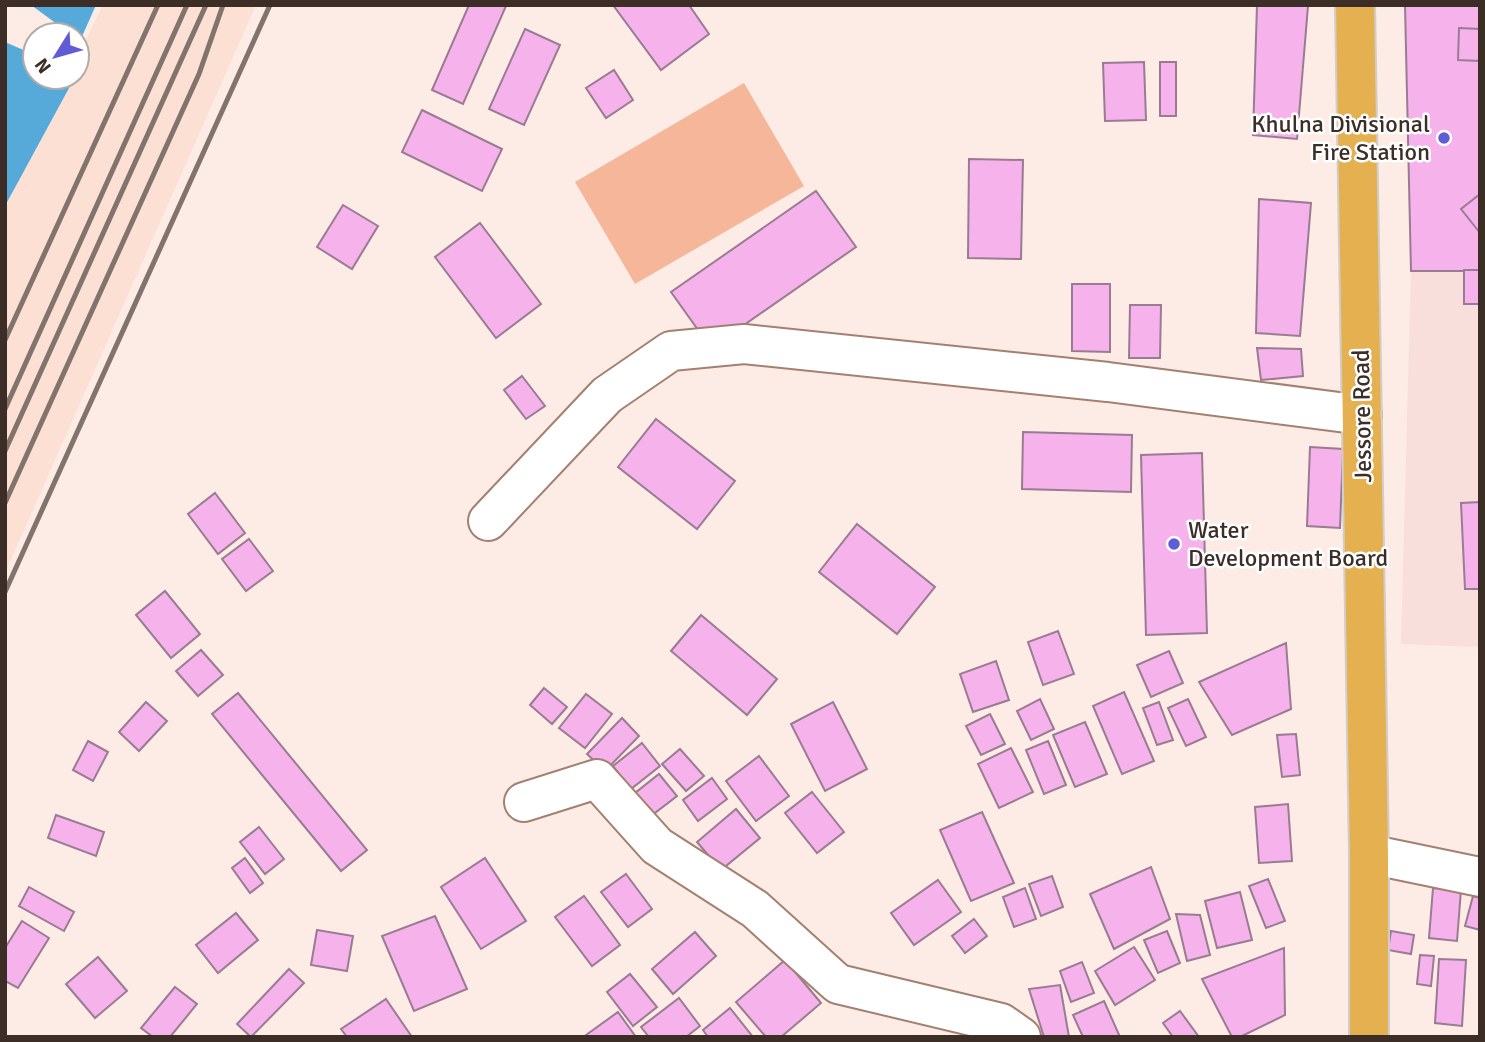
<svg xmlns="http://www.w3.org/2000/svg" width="1485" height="1042" font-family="Signika,sans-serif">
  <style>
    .commercial { fill: #f9dfdb }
    .built { fill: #fce0d3 }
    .green { fill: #f6b69a }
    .water { fill: #56aad9 }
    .building { fill: #f6b3eb; stroke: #997b93; stroke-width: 2 }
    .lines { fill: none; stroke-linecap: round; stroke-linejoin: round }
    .minor-casing { stroke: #a38070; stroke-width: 42 }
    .highway-casing { stroke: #d0cdcb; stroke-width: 42 }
    .minor { stroke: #fff; stroke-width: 38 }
    .highway { stroke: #e5b04f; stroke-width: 38 }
    .rail { stroke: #83736d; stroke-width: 5 }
    .poi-dot { fill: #605cd5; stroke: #fff; stroke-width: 2.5 }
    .labels { text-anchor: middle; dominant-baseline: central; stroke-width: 5; stroke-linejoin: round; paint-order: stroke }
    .poi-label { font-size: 24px; fill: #3c2d27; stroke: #fff; text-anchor: end }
    .street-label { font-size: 24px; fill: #3c2d27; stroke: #fff }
  </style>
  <rect width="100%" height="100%" fill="#fcece5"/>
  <polygon class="commercial" points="1411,271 1480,271 1480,647 1401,644"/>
  <polygon class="built" points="103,5 256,5 5,573 5,208 68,77 77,77 77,58"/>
  <polygon class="green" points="744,83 804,186 635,284 575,182"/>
  <g class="water">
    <polygon points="31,5 96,5 80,41 77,35 72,35"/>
    <polygon points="5,42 35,55 35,77 75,77 5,206"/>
  </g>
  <g class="building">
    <polygon points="469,5 506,6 463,104 432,90"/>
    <polygon points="613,5 689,5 709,34 661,70"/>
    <polygon points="1257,5 1308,6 1297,139 1253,135"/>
    <polygon points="1405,5 1480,5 1480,271 1411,271"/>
    <polygon points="1459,28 1480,29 1480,61 1458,60"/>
    <polygon points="525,29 560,45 524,125 489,109"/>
    <polygon points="1144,62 1146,120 1105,121 1103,63"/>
    <rect x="1160" y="62" width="16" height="54"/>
    <polygon points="614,70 633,100 606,118 586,88"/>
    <polygon points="422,110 502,149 482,191 402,152"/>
    <polygon points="969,159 1023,160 1021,259 968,258"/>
    <polygon points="816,191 856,247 711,348 671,292"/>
    <polygon points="1480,194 1480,233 1461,209"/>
    <polygon points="1259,199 1311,203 1300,336 1256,333"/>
    <polygon points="343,205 378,226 352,269 317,247"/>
    <polygon points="480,223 541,304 496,338 435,257"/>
    <rect x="1464" y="270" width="16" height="34"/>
    <polygon points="1072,284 1110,284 1110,352 1072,351"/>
    <polygon points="1130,305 1161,305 1160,358 1129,358"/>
    <polygon points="1257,348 1301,349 1303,376 1261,380"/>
    <polygon points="522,376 545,406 526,419 504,390"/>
    <polygon points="656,419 735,481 697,529 618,467"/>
    <polygon points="1023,432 1132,435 1131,492 1022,489"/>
    <polygon points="1310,447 1343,449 1340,528 1307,526"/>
    <polygon points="1202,453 1207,633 1146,635 1141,455"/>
    <polygon points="215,493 245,533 218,554 188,514"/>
    <polygon points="1480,502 1480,589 1465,589 1461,503"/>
    <polygon points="857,524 935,587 897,634 819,572"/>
    <polygon points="249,539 273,571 246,591 222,559"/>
    <polygon points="165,591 200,634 171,658 136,615"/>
    <polygon points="701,615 777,679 747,715 671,651"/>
    <polygon points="1058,631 1074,674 1043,685 1028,642"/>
    <polygon points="1286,643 1291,709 1232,735 1199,682"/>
    <polygon points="201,650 223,675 198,696 176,671"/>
    <polygon points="1169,651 1183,683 1151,697 1137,665"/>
    <polygon points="996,661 1009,700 973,712 960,674"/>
    <polygon points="544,688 567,707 552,724 530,705"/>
    <polygon points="1124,692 1154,761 1122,774 1093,706"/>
    <polygon points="238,693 367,850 341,871 212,714"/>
    <polygon points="586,694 612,714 585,748 559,728"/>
    <polygon points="1040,699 1054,729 1031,740 1017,711"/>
    <polygon points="1188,699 1206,737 1186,746 1168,708"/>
    <polygon points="146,702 167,721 139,751 119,732"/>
    <polygon points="833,702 867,769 825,791 791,724"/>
    <polygon points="1159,702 1173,740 1157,745 1143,708"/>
    <polygon points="990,714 1005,744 981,755 966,726"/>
    <polygon points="622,718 639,736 605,771 587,754"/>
    <polygon points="1085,722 1107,774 1075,787 1053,735"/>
    <polygon points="1296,734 1300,775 1282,777 1277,735"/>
    <polygon points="88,741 108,752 93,781 73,770"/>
    <polygon points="1048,741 1066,785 1044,794 1026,750"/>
    <polygon points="642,743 660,766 631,789 613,766"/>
    <polygon points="1011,748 1033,792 999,808 978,764"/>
    <polygon points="680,749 704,776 686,791 662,764"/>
    <polygon points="759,756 789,796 756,821 726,781"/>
    <polygon points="659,774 677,796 647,819 630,797"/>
    <polygon points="712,778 727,799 698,821 683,800"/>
    <polygon points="812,792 844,832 817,853 785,813"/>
    <polygon points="1288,804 1292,861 1259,863 1255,807"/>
    <polygon points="736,809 760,838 721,870 697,842"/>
    <polygon points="982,812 1014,883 971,901 940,830"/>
    <polygon points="56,815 104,832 96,856 48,838"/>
    <polygon points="259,827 284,859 265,874 240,842"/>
    <polygon points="245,858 263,883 250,893 232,868"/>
    <polygon points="485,858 526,921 481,949 441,887"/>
    <polygon points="1151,867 1170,919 1114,949 1090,894"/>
    <polygon points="626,874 652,909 628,927 601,892"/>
    <polygon points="1052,876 1063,907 1041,916 1029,884"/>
    <polygon points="1268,879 1285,921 1266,928 1249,886"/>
    <polygon points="938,880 961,912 914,945 891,913"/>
    <polygon points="29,887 74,912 64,931 19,906"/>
    <polygon points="1025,888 1036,919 1014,927 1003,897"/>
    <polygon points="1433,888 1461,890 1457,941 1429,938"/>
    <polygon points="1240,892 1252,940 1217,948 1205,901"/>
    <polygon points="584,896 620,945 592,966 555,917"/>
    <polygon points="1473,896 1480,898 1480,930 1465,926"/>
    <polygon points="236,913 258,940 218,973 196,945"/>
    <polygon points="1176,914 1200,915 1210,955 1187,961"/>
    <polygon points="435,916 467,989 414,1011 382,936"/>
    <polygon points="974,919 987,936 965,953 952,936"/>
    <polygon points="22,921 49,938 18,988 5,981 5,948"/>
    <polygon points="317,930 353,936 347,971 311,965"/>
    <polygon points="1167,931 1180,963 1158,973 1144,940"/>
    <polygon points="1391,931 1414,935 1411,954 1388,950"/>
    <polygon points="695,932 716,956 673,994 652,969"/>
    <polygon points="1134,947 1155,980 1115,1005 1095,971"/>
    <polygon points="1284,948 1285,1015 1240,1037 1232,1037 1202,979"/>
    <polygon points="1420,955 1434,956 1431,986 1417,984"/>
    <polygon points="98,957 127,991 95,1018 66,984"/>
    <polygon points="1439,959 1466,960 1462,1026 1435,1023"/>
    <polygon points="785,960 821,1003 781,1037 766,1037 736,1002"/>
    <polygon points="1082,962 1094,993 1071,1002 1060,971"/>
    <polygon points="289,969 304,983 251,1037 237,1024"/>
    <polygon points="630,974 657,1007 633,1026 607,992"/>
    <polygon points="1060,985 1069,1037 1044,1037 1029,989"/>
    <polygon points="175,987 197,1004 170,1037 153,1037 141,1028"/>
    <polygon points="679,998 700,1026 686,1037 649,1037 641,1027"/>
    <polygon points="386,999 412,1037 347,1037 341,1029"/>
    <polygon points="1104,1001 1120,1037 1083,1037 1073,1015"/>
    <polygon points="730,1008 753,1037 708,1037 703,1030"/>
    <polygon points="1180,1011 1199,1037 1173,1037 1163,1023"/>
    <polygon points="618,1012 636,1037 587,1037 586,1035"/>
  </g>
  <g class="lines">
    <defs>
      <g id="minor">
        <polyline points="488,521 607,395 671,351 744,344 1108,382 1362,415"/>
        <polyline points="524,802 597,779 657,846 755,909 838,984 1001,1023 1021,1037"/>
        <polyline points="1369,854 1480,877"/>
      </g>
      <polyline id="highway" points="1355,5 1369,854 1369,1037"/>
    </defs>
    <use href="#minor" class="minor-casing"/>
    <use href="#highway" class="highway-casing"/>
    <use href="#minor" class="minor"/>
    <use href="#highway" class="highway"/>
    <g class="rail">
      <polyline points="5,340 158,5"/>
      <polyline points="5,409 187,5"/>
      <polyline points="5,451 206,5"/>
      <polyline points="5,503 199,74 223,5"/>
      <polyline points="5,592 270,5"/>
    </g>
  </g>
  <g class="poi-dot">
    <circle cx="1444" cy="138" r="7"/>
    <circle cx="1174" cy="544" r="7"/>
  </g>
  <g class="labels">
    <g class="poi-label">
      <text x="1430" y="124">Khulna Divisional<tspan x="1430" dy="28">Fire Station</tspan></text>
      <text x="1188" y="530" text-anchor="start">Water<tspan x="1188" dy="28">Development Board</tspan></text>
    </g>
    <g class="street-label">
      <text transform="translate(1362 416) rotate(-91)">Jessore Road</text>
    </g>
  </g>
  <rect width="1485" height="1042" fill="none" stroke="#3c2d27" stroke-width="14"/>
  <g transform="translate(56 56) rotate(233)"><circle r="33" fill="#ffffff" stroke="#b1aba9" stroke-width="2"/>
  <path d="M0-5L12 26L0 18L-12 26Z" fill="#605cd5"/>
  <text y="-10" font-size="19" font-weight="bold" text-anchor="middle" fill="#3c2d27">N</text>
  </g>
</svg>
